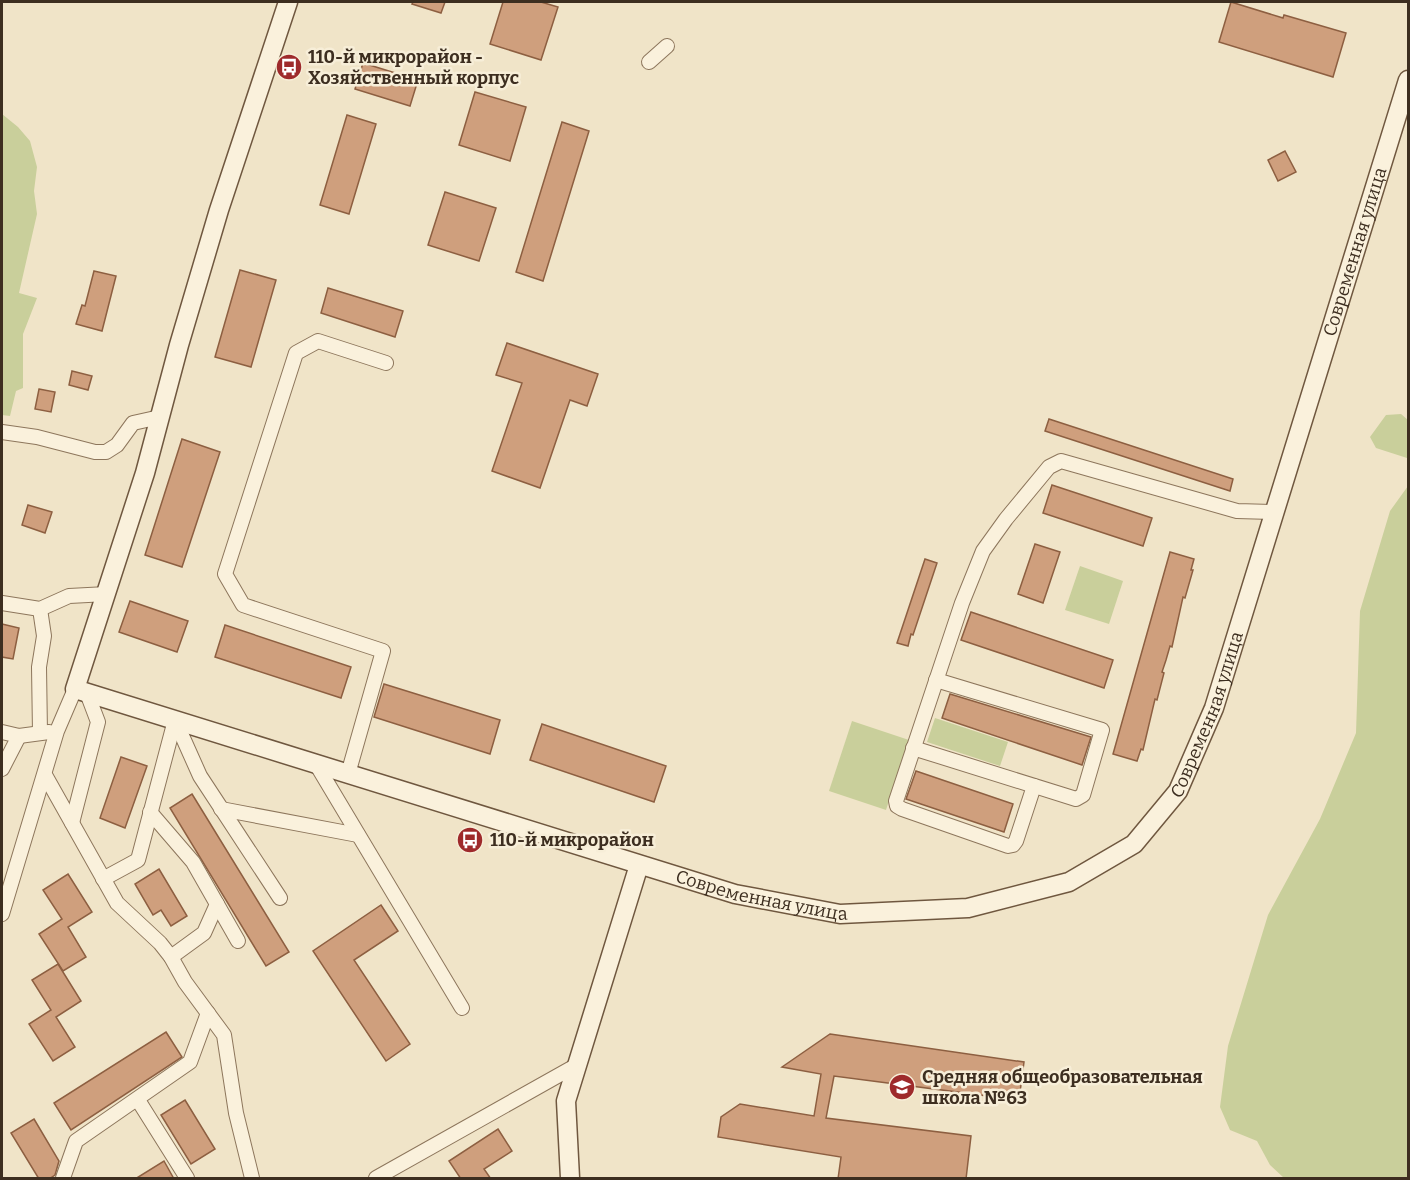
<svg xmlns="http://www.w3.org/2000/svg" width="1410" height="1180" font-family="Bitter,serif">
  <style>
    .green { fill: #c9cf9b }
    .building { fill: #cf9f7d; stroke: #8d5f41; stroke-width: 1.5 }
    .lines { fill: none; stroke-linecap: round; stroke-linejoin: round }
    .street-casing { stroke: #8d765c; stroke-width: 16 }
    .secondary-casing { stroke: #6f573f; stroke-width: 21 }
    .street { stroke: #faf1dc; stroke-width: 14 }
    .secondary { stroke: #faf1dc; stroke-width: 18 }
    .labels { text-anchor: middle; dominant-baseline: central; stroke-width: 5; stroke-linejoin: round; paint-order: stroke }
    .poi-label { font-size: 18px; font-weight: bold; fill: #3d2e20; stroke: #f7eed8; text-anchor: start }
    .street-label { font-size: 18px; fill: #3d2e20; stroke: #f7eed8 }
  </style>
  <rect width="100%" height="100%" fill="#f0e4c8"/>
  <g class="green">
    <polygon points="2,114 18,127 30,141 37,167 34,191 37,214 19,293 37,298 23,334 23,388 16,391 10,416 2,415"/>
    <polygon points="1401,414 1408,420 1408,464 1407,458 1376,448 1370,437 1386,415"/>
    <polygon points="1408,486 1408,1178 1284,1178 1270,1165 1257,1141 1230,1130 1220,1107 1228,1046 1268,915 1320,819 1356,733 1360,611 1390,511"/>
    <polygon points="1080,566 1123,581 1109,624 1065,610"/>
    <polygon points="935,718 1008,742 1000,766 927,742"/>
    <polygon points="852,721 909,740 886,810 829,791"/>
  </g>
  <g class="building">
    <polygon points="413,2 445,2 441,13 412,4"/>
    <polygon points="503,2 541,2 558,7 541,60 490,44"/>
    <polygon points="1231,2 1283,18 1284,15 1346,33 1333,77 1219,42"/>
    <polygon points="363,63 418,80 410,106 355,89"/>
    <polygon points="475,92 526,107 510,161 459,145"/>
    <polygon points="347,115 376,124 349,214 320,205"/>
    <polygon points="562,122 589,131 543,281 516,272"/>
    <polygon points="1285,151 1296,172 1278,181 1268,160"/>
    <polygon points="445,192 496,208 479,261 428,245"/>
    <polygon points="240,270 276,280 251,367 215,357"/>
    <polygon points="94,271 116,276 102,331 76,324 82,305 85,306"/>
    <polygon points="328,288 403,311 395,337 321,313"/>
    <polygon points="507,343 598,374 587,406 570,400 540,488 492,471 522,383 496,375"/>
    <polygon points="72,371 92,376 88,390 69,385"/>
    <polygon points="39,389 55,392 51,412 35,409"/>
    <polygon points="1049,419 1233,479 1230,491 1045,431"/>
    <polygon points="182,439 220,452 182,567 145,555"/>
    <polygon points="1052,485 1152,518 1143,546 1043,513"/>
    <polygon points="28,505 52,512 45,533 22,525"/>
    <polygon points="1035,544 1060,552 1043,603 1018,594"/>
    <polygon points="1170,552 1194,559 1191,570 1193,570 1185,598 1183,597 1172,647 1170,646 1166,660 1162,672 1164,673 1157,700 1155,699 1143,750 1141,749 1137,761 1113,754"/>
    <polygon points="925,559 937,563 913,635 911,634 908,646 897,643"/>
    <polygon points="130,601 188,621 177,652 119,632"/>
    <polygon points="971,612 1113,660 1104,688 961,640"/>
    <polygon points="2,624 19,628 13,659 2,657"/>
    <polygon points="225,625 351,667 341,698 215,657"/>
    <polygon points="384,684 500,720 490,754 374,717"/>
    <polygon points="950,694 1091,737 1082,765 942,718"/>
    <polygon points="542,724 666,766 654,802 530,760"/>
    <polygon points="121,757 147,766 125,828 100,818"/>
    <polygon points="916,771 1013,804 1004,832 906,799"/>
    <polygon points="192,794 289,952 266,966 170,808"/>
    <polygon points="159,869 187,916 171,926 161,910 153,915 135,884"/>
    <polygon points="68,874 92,912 68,927 86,957 63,971 39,934 62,919 43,890"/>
    <polygon points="381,905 398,931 354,960 410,1044 386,1061 313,951"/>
    <polygon points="58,964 81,1001 56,1017 75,1047 53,1061 29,1024 51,1010 32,980"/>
    <polygon points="166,1032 182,1057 71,1130 54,1103"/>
    <polygon points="830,1034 1024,1062 1019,1100 834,1076 826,1118 971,1136 966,1179 838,1179 841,1157 718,1137 721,1117 740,1104 814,1116 821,1074 782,1067"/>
    <polygon points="185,1100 215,1149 191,1164 161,1115"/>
    <polygon points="34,1119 59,1161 55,1175 49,1179 39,1179 11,1133"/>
    <polygon points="498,1129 512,1151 484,1169 491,1179 461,1179 449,1161"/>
    <polygon points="164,1161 174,1179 135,1179"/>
  </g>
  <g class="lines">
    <defs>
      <g id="street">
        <polyline points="649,62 667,46"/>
        <polyline points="2,432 37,437 95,452 106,452 117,445 133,423 160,417"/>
        <polyline points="2,603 40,609 69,596 107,594"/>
        <polyline points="40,609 44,636 39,667 40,733"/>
        <polyline points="175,720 200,776 280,898"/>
        <polyline points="2,732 19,736 49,732"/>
        <polyline points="913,748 1076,799 1083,795 1102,730 936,680"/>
        <polyline points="316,764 462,1008"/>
        <polyline points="2,769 19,736"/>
        <polyline points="348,774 383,651 243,605 225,574 296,353 318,341 386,363"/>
        <polyline points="45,775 117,903 160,943 171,957 185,982 224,1035 236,1113 252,1178"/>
        <polyline points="1034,786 1016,841 1013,845 1008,846 902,809 897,806 896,801 962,603 983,551 1006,519 1049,467 1061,461 1237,511 1274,512"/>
        <polyline points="221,809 358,835"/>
        <polyline points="150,812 193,862 238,941"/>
        <polyline points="72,823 98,722 87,693"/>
        <polyline points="103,879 138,860 175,720"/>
        <polyline points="2,914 57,731 75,689"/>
        <polyline points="171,957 204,933 217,904"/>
        <polyline points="138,1100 187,1178"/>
        <polyline points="63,1178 76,1141 190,1062 208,1013"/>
        <polyline points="376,1178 577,1065"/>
      </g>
      <g id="secondary">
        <path id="s1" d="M 288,2 L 219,210 L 179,345 L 145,473 L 75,689 L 735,894 L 840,914 L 968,908 L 1069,882 L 1134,844 L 1178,791 L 1214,708 L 1408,80"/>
        <polyline points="570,1178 566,1101 639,865"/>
      </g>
    </defs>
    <use href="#street" class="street-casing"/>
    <use href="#secondary" class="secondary-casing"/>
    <use href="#street" class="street"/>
    <use href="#secondary" class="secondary"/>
  </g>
  <defs>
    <symbol id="bus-disc" viewBox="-11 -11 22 22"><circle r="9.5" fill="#9e2a2b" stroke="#f7eed8"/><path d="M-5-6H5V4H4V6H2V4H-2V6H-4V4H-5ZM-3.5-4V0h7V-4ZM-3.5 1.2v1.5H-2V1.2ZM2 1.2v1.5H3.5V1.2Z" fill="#fff"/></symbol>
    <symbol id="school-disc" viewBox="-11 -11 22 22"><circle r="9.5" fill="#9e2a2b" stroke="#f7eed8"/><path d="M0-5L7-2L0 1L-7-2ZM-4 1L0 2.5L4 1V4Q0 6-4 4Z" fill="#fff"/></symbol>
  </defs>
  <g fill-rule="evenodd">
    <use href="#bus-disc" x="274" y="52" width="30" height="30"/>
    <use href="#bus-disc" x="455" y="825" width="30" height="30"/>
    <use href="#school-disc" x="887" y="1072" width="30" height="30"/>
  </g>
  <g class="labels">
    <g class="poi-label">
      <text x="308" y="57">110-й микрорайон -<tspan x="308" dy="21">Хозяйственный корпус</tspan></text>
      <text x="490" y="840">110-й микрорайон</text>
      <text x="922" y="1077">Средняя общеобразовательная<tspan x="922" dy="21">школа №63</tspan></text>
    </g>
    <g class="street-label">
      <text stroke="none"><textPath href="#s1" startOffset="2462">Современная улица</textPath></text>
      <text stroke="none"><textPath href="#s1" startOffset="1976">Современная улица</textPath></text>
      <text stroke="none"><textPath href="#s1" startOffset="1437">Современная улица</textPath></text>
    </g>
  </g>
  <rect width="1410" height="1180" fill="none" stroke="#3d2e20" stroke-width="6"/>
</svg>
